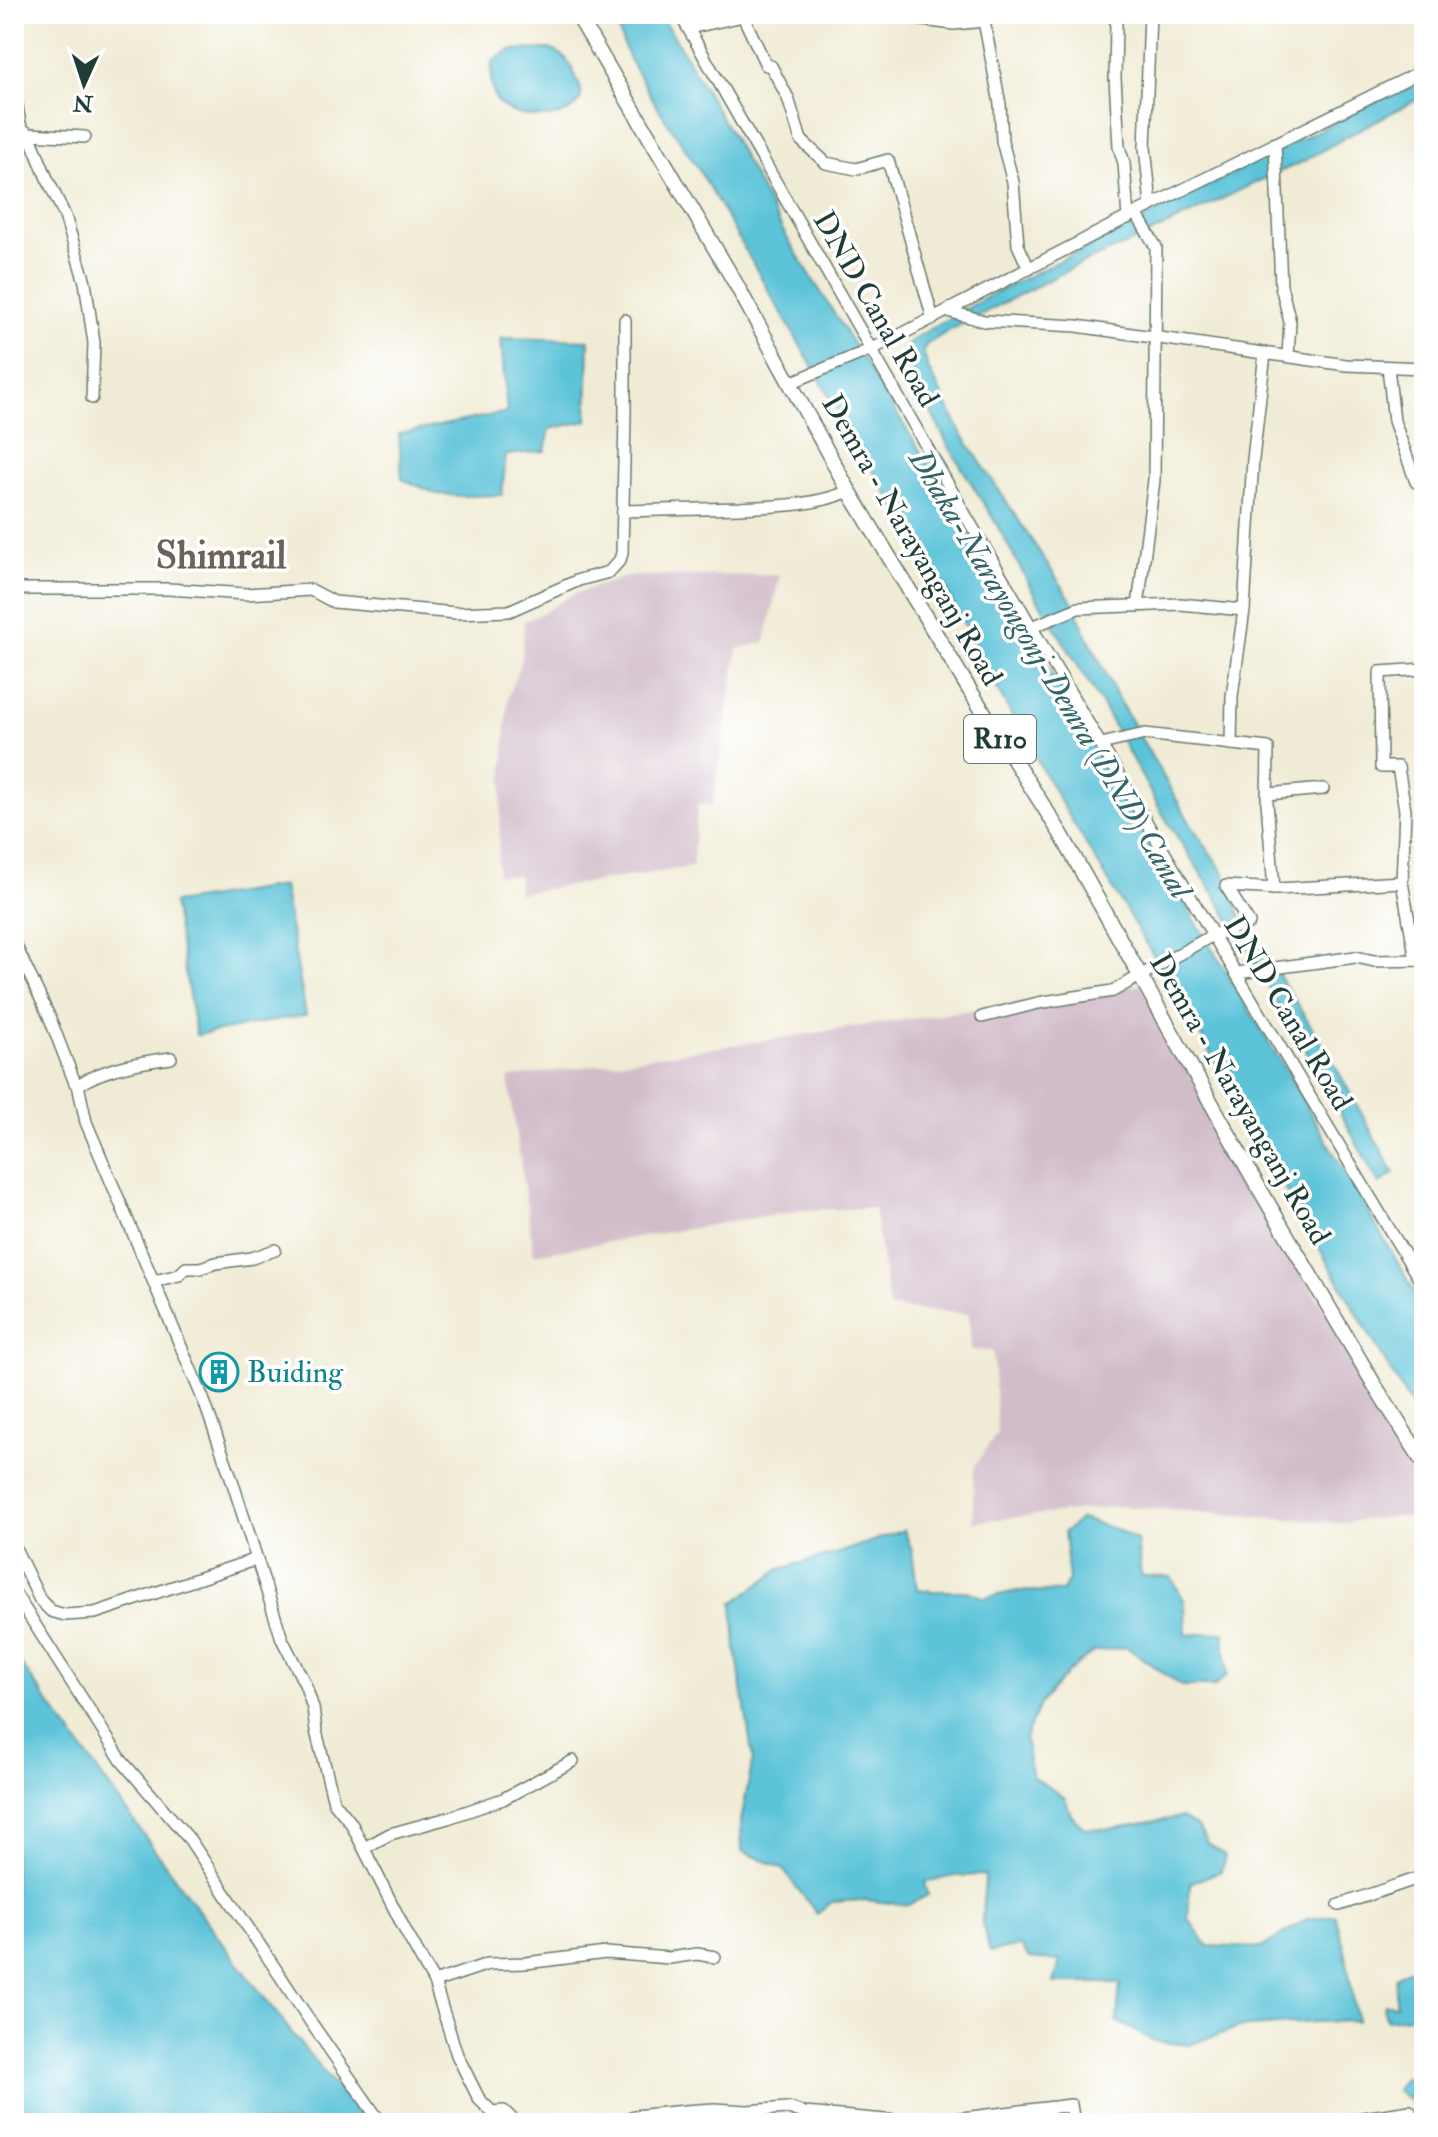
<svg xmlns="http://www.w3.org/2000/svg" width="1438" height="2137" font-family="'IM FELL Double Pica',serif">
  <style>
    .industrial { fill: #d1bdca }
    .water { fill: #5bc3d9; stroke: #3d8086; stroke-width: 2 }
    .lines { fill: none; stroke-linecap: round; stroke-linejoin: round }
    .minor-casing { stroke: #687a6c; stroke-width: 14 }
    .major-casing { stroke: #687a6c; stroke-width: 17 }
    .minor { stroke: #fff; stroke-width: 11 }
    .major { stroke: #fff; stroke-width: 14 }
    .labels { text-anchor: middle; dominant-baseline: central; stroke-width: 7; stroke-linejoin: round; paint-order: stroke }
    .shield { fill: #fff; stroke: #627771; stroke-width: 2 }
    .shield-label { font-size: 28px; font-weight: bold; fill: #1f3d34 }
    .street-label { font-size: 30px; fill: #1f3d34; stroke: #fff }
    .culture-label { font-size: 30px; fill: #0d838f; stroke: #fff; text-anchor: start }
    .water-label { font-size: 32px; font-style: italic; fill: #316566; stroke: #fff }
    .district-label { font-size: 38px; font-weight: bold; fill: #6d6158; stroke: #fff }
  </style>
  <rect width="100%" height="100%" fill="#fff"/>
  <filter id="ink" filterUnits="userSpaceOnUse"><feTurbulence type="fractalNoise" baseFrequency=".0125" numOctaves="2"/><feDisplacementMap in="SourceGraphic" scale="16" xChannelSelector="R" yChannelSelector="G"/><feConvolveMatrix kernelMatrix="1 2 1 2 8 2 1 2 1" color-interpolation-filters="sRGB"/></filter>
  <filter id="wash" filterUnits="userSpaceOnUse"><feTurbulence type="fractalNoise" baseFrequency=".006" numOctaves="4" result="noise"/><feDisplacementMap in="SourceGraphic" scale="32" xChannelSelector="R" yChannelSelector="G"/><feGaussianBlur stdDeviation="1.8" result="paint"/><feColorMatrix in="noise" values="0 0 0 0 0 0 0 0 0 0 0 0 0 0 0 0 0 1.4 0 .05"/><feComposite in="paint" operator="in"/></filter>
  <g filter="url(#wash)">
    <rect width="100%" height="100%" fill="#f0ebd4"/>
    <g class="industrial">
      <polygon points="780,575 765,642 738,649 712,806 698,805 692,867 519,893 518,876 497,875 508,696 522,658 524,621 539,615 575,593 629,576"/>
      <polygon points="1141,985 1226,1140 1424,1483 1424,1518 1396,1516 1344,1523 1119,1506 973,1522 974,1467 997,1433 993,1351 971,1350 969,1314 889,1308 874,1208 802,1210 534,1254 508,1078"/>
    </g>
    <g class="water">
      <polygon points="636,14 657,14 672,33 731,134 787,238 932,470 988,569 1052,674 1176,889 1288,1074 1424,1308 1424,1428 1265,1155 1194,1023 1057,796 1002,698 937,572 868,463 698,168 656,105 628,57 619,32 622,21"/>
      <path d="M 549,49 C 565,54 567,58 574,73 C 578,82 585,92 579,102 C 566,124 508,121 496,99 C 490,88 491,74 492,62 L 510,50 Z"/>
      <polygon points="1424,77 1424,96 1362,128 1302,162 1263,179 1141,238 1080,264 950,330 926,345 923,351 928,368 960,431 1073,603 1083,627 1117,697 1192,826 1224,873 1240,914 1331,1058 1394,1173 1379,1184 1312,1061 1278,1005 1220,903 1162,813 1101,703 1035,595 997,525 948,445 914,380 905,351 909,343 918,336 991,295"/>
      <polygon points="501,338 589,340 587,421 550,429 545,451 506,455 502,495 461,496 437,494 402,479 399,434 507,412"/>
      <polygon points="283,886 306,1015 196,1035 173,903"/>
      <polygon points="1081,1519 1115,1529 1137,1540 1141,1576 1171,1577 1185,1602 1186,1635 1224,1632 1227,1675 1215,1686 1182,1686 1126,1647 1093,1652 1069,1671 1039,1705 1025,1739 1032,1776 1065,1798 1071,1815 1084,1828 1109,1829 1181,1817 1198,1827 1207,1843 1225,1856 1221,1871 1190,1883 1188,1918 1208,1946 1261,1948 1307,1919 1335,1915 1345,1950 1357,2021 1314,2022 1237,2028 1189,2045 1153,2041 1117,2021 1120,1983 1054,1983 1060,1961 1029,1958 1020,1946 990,1952 982,1923 985,1875 955,1876 925,1882 928,1895 909,1905 864,1900 832,1902 817,1914 782,1868 742,1851 741,1821 753,1759 736,1650 733,1603 780,1569 838,1553 904,1530 912,1550 917,1589 933,1591 967,1591 984,1598 1018,1591 1062,1592 1069,1580 1064,1532"/>
      <path d="M 14,1655 C 130,1812 238,1976 367,2123 L 14,2123 Z"/>
      <polygon points="1407,1970 1424,1970 1424,2015 1387,2020 1383,2008 1384,2004 1396,2005 1396,1977"/>
      <polygon points="1424,2075 1424,2106 1415,2104 1396,2090 1404,2078"/>
    </g>
  </g>
  <g filter="url(#ink)">
    <g class="lines">
      <defs>
        <g id="minor">
          <polyline points="680,14 966,516 1213,935 1424,1287"/>
          <polyline points="911,14 915,19 954,24 984,21 1000,104 1002,141 1013,182 1018,245 1029,269"/>
          <polyline points="1150,14 1145,147 1151,205"/>
          <polyline points="1116,22 1115,78 1119,147 1124,163 1128,218"/>
          <polyline points="689,28 743,16 766,65 771,66 788,98 801,140 826,163 856,169 888,160 933,319"/>
          <polyline points="14,89 20,124 22,129 29,134 85,137"/>
          <polyline points="29,134 46,176 65,216 85,282 94,343 92,398"/>
          <polyline points="1275,143 1281,286 1290,322 1288,356"/>
          <polyline points="1136,213 1156,247 1154,480 1138,606"/>
          <polyline points="948,311 984,321 1077,326 1346,365 1424,368"/>
          <polyline points="1388,367 1394,421 1416,482"/>
          <polyline points="790,383 872,349 904,333 1136,213 1424,70"/>
          <path d="M 623,511 C 662,510 701,509 740,508 C 777,506 815,506 849,491"/>
          <polyline points="14,589 168,589 246,594 311,590 334,602 456,613 509,611 579,580 609,572 620,560 622,553 625,415 625,320"/>
          <polyline points="1032,627 1078,608 1180,604 1244,610"/>
          <polyline points="1101,744 1145,734 1268,748 1267,803 1274,889"/>
          <polyline points="1231,744 1232,696 1244,610 1253,459 1265,353"/>
          <polyline points="1268,794 1323,789"/>
          <polyline points="14,942 49,1016 75,1083 78,1085 86,1122 204,1401 231,1477 282,1639 305,1684 313,1708 316,1731 334,1802 351,1823 406,1932 434,1982 457,2055 479,2099 492,2112 504,2111 516,2123"/>
          <polyline points="1416,960 1402,882 1405,810 1398,767 1381,767 1380,672 1424,669"/>
          <polyline points="1237,973 1356,957 1374,961 1424,960"/>
          <polyline points="982,1017 1038,1003 1113,991 1213,935 1249,923 1226,886 1277,889 1402,882"/>
          <path d="M 78,1085 C 104,1068 141,1062 171,1058"/>
          <polyline points="154,1281 179,1275 186,1268 200,1268 216,1263 252,1258 275,1250"/>
          <polyline points="14,1546 40,1600 51,1611 65,1615 95,1613 257,1559"/>
          <polyline points="14,1592 122,1761 190,1840 312,2024 381,2123"/>
          <polyline points="364,1848 390,1834 448,1818 503,1799 573,1761"/>
          <polyline points="1339,1905 1424,1876"/>
          <polyline points="434,1982 488,1964 526,1963 606,1953 669,1958 697,1954 715,1957"/>
          <polyline points="616,2123 634,2116 685,2111 714,2109 747,2111 788,2108 804,2113 840,2116 897,2121 929,2122 1071,2105 1074,2123"/>
          <polyline points="1330,2123 1410,2111 1413,2123"/>
        </g>
        <polyline id="major" points="577,14 736,284 845,484 969,689 1061,834 1252,1176 1375,1386 1424,1463"/>
      </defs>
      <use href="#minor" class="minor-casing"/>
      <use href="#major" class="major-casing"/>
      <use href="#minor" class="minor"/>
      <use href="#major" class="major"/>
    </g>
  </g>
  <defs>
    <symbol id="building-ring" viewBox="-11 -11 22 22"><circle r="9.5" fill="#fff" stroke="#0f9aa8" stroke-width="1.5"/><path d="M-4-6H4V6H1V3H-1V6H-4ZM-2.5-4.3h1.7v1.8h-1.7ZM.8-4.3h1.7v1.8H.8ZM-2.5-1h1.7V.8h-1.7ZM.8-1h1.7V.8H.8Z" fill="#0f9aa8"/></symbol>
  </defs>
  <g fill-rule="evenodd">
    <use href="#building-ring" x="197" y="1350" width="44" height="44"/>
  </g>
  <g class="labels">
    <rect class="shield" x="964" y="715" width="72" height="48" rx="6"/>
    <g class="shield-label">
      <text x="1000" y="739">R110</text>
    </g>
    <g class="street-label">
      <text transform="translate(876 309) rotate(60)">DND Canal Road</text>
      <text transform="translate(912 540) rotate(60)">Demra - Narayanganj Road</text>
      <text transform="translate(1288 1013) rotate(59)">DND Canal Road</text>
      <text transform="translate(1240 1099) rotate(60)">Demra - Narayanganj Road</text>
    </g>
    <g class="culture-label">
      <text x="247" y="1372">Buiding</text>
    </g>
    <g class="water-label">
      <text transform="translate(1050 674) rotate(59)">Dhaka-Narayongonj-Demra (DND) Canal</text>
    </g>
    <g class="district-label">
      <text x="221" y="556">Shimrail</text>
    </g>
  </g>
  <rect width="1438" height="2137" fill="none" stroke="#fff" stroke-width="48"/>
  <g transform="translate(84 84) rotate(183)" stroke="#ffffff" stroke-width="6" paint-order="stroke">
  <path d="M0-6L14 30L0 20L-14 30Z" fill="#1f3d34"/>
  <text y="-12" font-size="22" font-weight="bold" text-anchor="middle" fill="#1f3d34">N</text>
  </g>
</svg>
